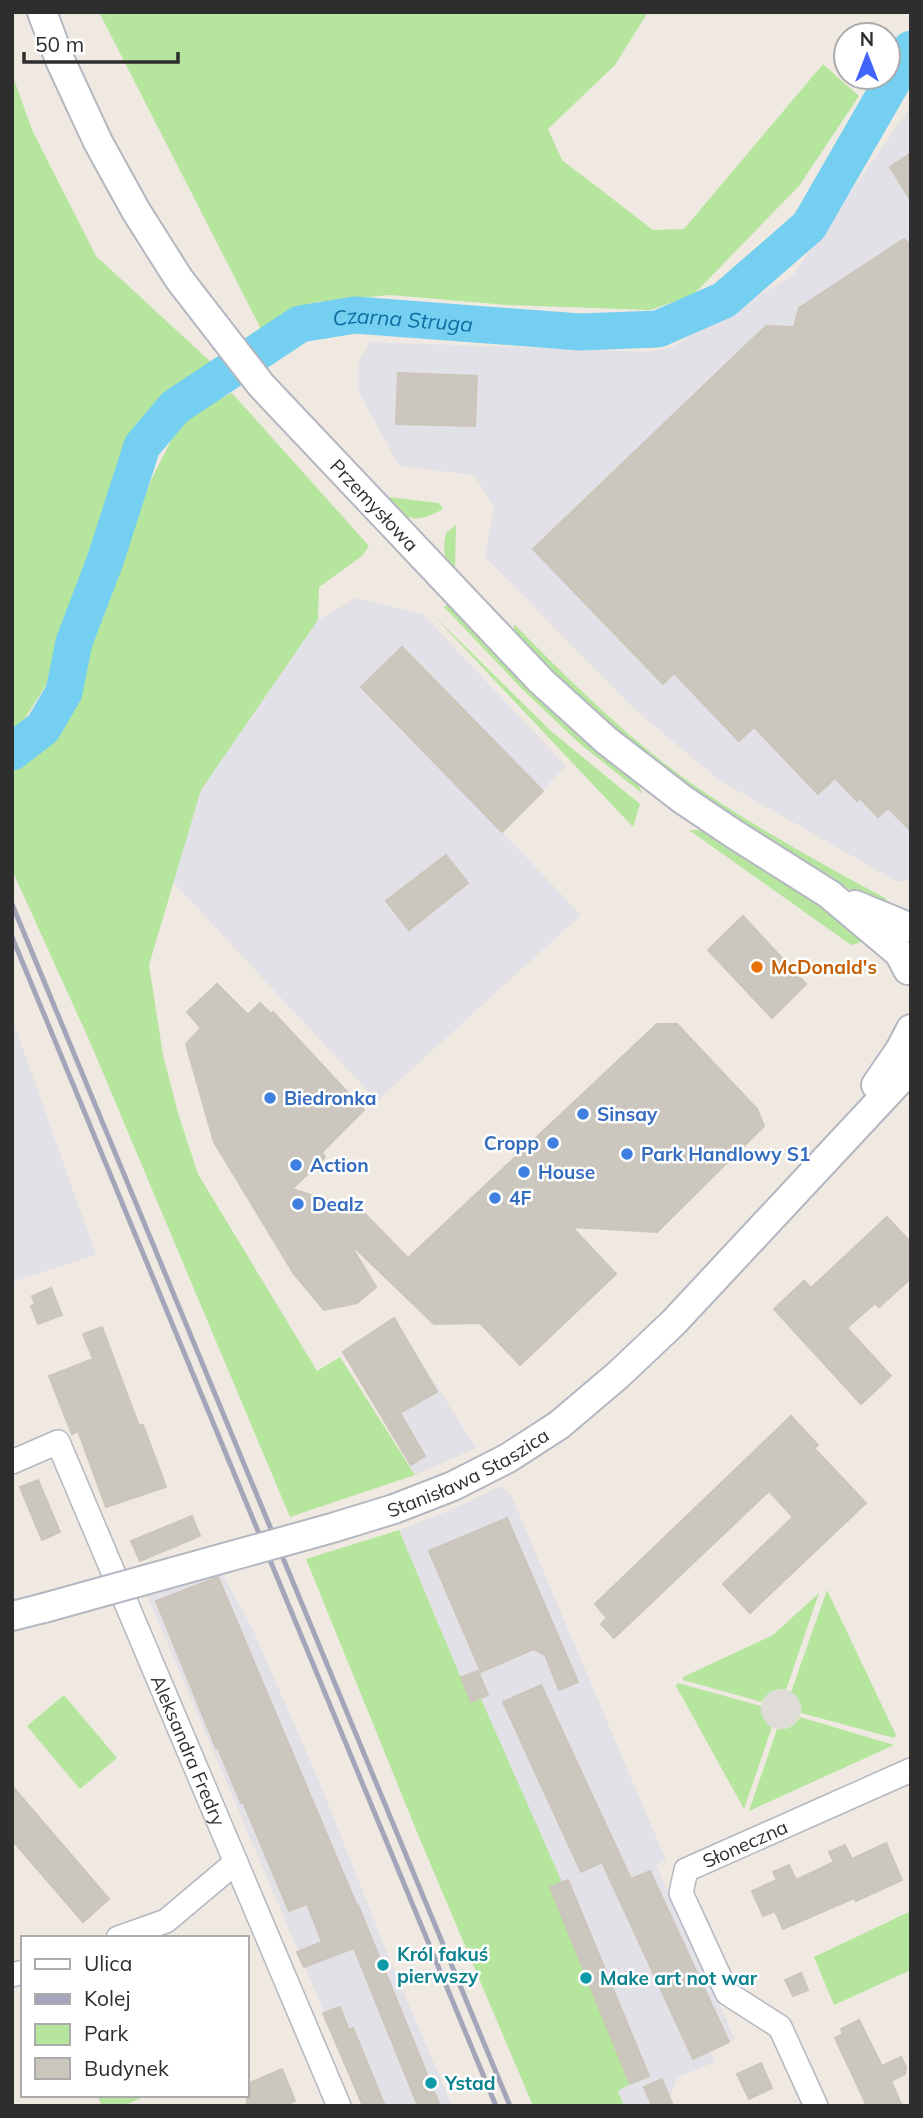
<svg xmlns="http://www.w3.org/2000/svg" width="923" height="2118" font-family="Mulish,sans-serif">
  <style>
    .industrial { fill: #e3e1e8 }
    .green { fill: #b6e59e }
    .plaza { fill: #dfdcd8 }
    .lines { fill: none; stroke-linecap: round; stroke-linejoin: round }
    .river { stroke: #75cff0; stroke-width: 37 }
    .building { fill: #cbc7bf; stroke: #cbc5ba; stroke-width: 2 }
    .minor-casing { stroke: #b4b7c1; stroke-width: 26 }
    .tertiary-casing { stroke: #b4b7c1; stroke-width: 32 }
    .minor { stroke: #fff; stroke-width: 23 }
    .tertiary { stroke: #fff; stroke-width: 28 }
    .rail { stroke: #a3a6b8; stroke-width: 5 }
    .tertiary-bridge-casing { stroke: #b4b7c1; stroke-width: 32; stroke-linecap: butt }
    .tertiary-bridge { stroke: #fff; stroke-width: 28 }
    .food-dot { fill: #e8710a; stroke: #fff; stroke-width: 2.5 }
    .shop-dot { fill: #3f7fe0; stroke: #fff; stroke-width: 2.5 }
    .culture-dot { fill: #0f9aa8; stroke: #fff; stroke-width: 2.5 }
    .labels { text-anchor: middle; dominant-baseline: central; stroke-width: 5; stroke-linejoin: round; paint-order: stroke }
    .street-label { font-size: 19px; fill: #2e2e2e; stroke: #fff }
    .food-label { font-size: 19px; font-weight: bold; fill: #c56008; stroke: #fff; text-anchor: start }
    .shop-label { font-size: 19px; font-weight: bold; fill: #366cbe; stroke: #fff; text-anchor: start }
    .culture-label { font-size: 19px; font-weight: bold; fill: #0d838f; stroke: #fff; text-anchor: start }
    .water-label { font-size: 21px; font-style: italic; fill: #0d6fa3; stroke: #fff }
  </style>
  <rect width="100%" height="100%" fill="#efe9e1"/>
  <g class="industrial">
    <polygon points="911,106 911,881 896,881 719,780 632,707 485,557 494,507 474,475 399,466 358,391 359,361 371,342 648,352 672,347 793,275"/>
    <polygon points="356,598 423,614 566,766 502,832 581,915 377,1101 173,882 201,790 318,620"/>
    <polygon points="12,1018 96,1255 12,1282"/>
    <polygon points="394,1318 476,1448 415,1475 344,1348"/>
    <polygon points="501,1486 511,1495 666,1860 656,1865 735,2039 710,2051 715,2062 678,2077 670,2097 674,2106 624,2106 618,2090 630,2084 550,1887 561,1882 471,1703 399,1530 453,1509"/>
    <polygon points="222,1573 253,1630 320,1783 385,1948 452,2106 362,2106 316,1993 146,1593"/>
  </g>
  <g class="green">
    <polygon points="99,12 648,12 615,65 548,129 562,160 653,230 684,229 823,64 859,96 799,186 693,295 650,310 507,305 390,295 316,302 261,329"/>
    <polygon points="12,74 32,130 96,256 213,364 150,411 122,459 53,674 20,726 12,731"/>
    <polygon points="232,393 369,546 362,556 319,587 318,620 201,790 149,965 163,1055 178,1113 198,1174 317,1371 340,1357 415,1475 290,1517 90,1042 12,870 12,772 60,728 93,630 152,478 182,419"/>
    <path d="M 388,497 L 439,503 L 443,509 C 414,525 407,520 384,500 Z"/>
    <path d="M 456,525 L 455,568 L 452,570 C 443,558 443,548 446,533 Z"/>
    <polygon points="449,602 634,777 643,794 579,743 524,691 444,607"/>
    <polygon points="431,613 552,732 640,804 633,827"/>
    <path d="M 514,624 C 569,680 624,735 688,781 C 751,825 818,862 885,898 L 889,902 L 886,910 C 807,865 728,821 656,767 C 605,728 560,682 514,637 Z"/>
    <polygon points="689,830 704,830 866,936 862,942 851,945"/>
    <polygon points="399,1530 471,1702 481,1699 562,1882 550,1888 630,2084 618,2091 624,2106 533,2106 419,1837 306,1559"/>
    <polygon points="827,1590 896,1735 894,1738 801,1713 801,1706 791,1692"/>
    <polygon points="819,1593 786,1690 783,1689 764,1698 762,1702 683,1680 683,1677 773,1635"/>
    <polygon points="678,1683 761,1706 767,1724 772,1727 744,1809 676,1686"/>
    <polygon points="64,1695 117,1758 80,1789 27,1726"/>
    <path d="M 800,1717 L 894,1745 L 749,1811 L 777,1729 C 788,1730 795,1726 800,1717 Z"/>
    <polygon points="911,1911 911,1970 834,2005 814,1957"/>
    <polygon points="97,2095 148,2095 123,2106 102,2106"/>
  </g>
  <circle class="plaza" cx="781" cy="1709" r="20"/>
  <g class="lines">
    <path class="river" id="s1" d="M 12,752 L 43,728 L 64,692 L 74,642 L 105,561 L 142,446 L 175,407 L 300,324 L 355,315 L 580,332 L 658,329 L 724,300 L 809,226 L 911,49"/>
  </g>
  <g class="building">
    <polygon points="911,153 911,201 890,167"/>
    <polygon points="904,239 911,245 911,831 888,808 878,817 860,798 857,801 835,778 818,794 754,727 739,741 674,673 663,684 533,549 766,326 794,327 799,308"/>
    <polygon points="398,373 477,376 475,426 396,424"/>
    <polygon points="402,647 543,791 502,832 361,687"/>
    <polygon points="446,855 468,883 409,930 386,901"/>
    <polygon points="743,916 806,984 772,1018 708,950"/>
    <polygon points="217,984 248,1015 260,1003 271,1014 273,1012 364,1110 322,1152 325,1157 292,1189 362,1211 408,1258 657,1024 677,1024 757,1109 764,1126 657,1232 572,1227 616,1274 520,1365 480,1323 434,1324 355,1248 353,1249 376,1287 357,1303 324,1310 294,1274 214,1142 186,1044 201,1028 187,1012"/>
    <polygon points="887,1217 911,1243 911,1278 879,1307 875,1303 847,1328 891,1376 861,1404 774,1309 804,1281 811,1288"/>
    <polygon points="51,1288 62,1315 38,1324 31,1306 35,1305 32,1296"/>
    <polygon points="394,1318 437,1392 400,1413 425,1456 411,1465 343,1352"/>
    <polygon points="102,1327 139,1426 143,1425 166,1487 106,1507 78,1431 72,1434 49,1376 93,1359 83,1334"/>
    <polygon points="791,1416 818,1445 814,1448 866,1503 750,1613 723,1584 793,1517 769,1491 614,1638 601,1624 607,1618 595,1604"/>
    <polygon points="38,1480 60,1532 42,1540 20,1487"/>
    <polygon points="192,1516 200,1536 140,1561 131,1541"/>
    <polygon points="507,1518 578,1682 559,1690 545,1655 534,1649 481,1672 429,1551"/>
    <polygon points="218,1577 357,1906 358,1905 440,2106 418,2106 354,1948 304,1967 297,1952 322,1942 307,1904 289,1911 243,1802 241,1803 218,1748 216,1748 156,1601"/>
    <polygon points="478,1671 488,1695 471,1702 461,1677"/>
    <polygon points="541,1685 631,1879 650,1871 729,2042 693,2059 602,1862 581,1872 503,1702"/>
    <polygon points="12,1786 109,1899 83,1922 12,1840"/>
    <polygon points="886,1843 902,1880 856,1901 854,1898 783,1929 775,1911 763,1916 752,1891 777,1880 773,1872 789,1865 796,1880 834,1862 829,1852 845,1845 852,1859"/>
    <polygon points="568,1880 649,2076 630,2084 550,1887"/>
    <polygon points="801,1973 808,1990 793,1996 785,1980"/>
    <polygon points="340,2007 349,2030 353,2028 385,2106 363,2106 323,2013"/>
    <polygon points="859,2020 882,2066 901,2057 906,2067 905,2074 891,2081 902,2106 867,2106 835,2038 843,2034 841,2029"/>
    <polygon points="761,2063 772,2088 749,2099 737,2074"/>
    <polygon points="282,2069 295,2101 284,2106 247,2106 247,2084"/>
    <polygon points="662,2079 666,2089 673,2106 652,2106 644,2087"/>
  </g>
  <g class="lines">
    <defs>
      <g id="minor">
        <path id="s2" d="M 12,1462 L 58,1442 L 339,2106"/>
        <polyline points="118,1938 166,1921 235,1863"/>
        <polyline points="12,1975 23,1972"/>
        <path id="s3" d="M 816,2106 L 780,2027 L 727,1993 L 681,1893 L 686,1870 L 911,1770"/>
      </g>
      <g id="tertiary">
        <path id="s4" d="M 42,12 L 60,60 L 98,142 L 136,211 L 179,279 L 261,385 L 451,586 L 541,681 L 607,741 L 682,799 L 734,834 L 829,894 L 899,953 L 908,970"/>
        <polyline points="855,905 911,928"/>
        <polyline points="876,1085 900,1050 911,1029"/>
        <polyline points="559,1425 618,1375 674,1322 911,1068"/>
        <polyline points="12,1616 44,1608"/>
      </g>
    </defs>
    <use href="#minor" class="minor-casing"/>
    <use href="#tertiary" class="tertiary-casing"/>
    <use href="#minor" class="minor"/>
    <use href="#tertiary" class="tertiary"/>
    <g class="rail">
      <polyline points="12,904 510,2106"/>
      <polyline points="12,937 496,2106"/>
    </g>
    <defs>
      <g id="tertiary-bridge">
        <path id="s5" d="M 44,1608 L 332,1528 L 394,1509 L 453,1486 L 508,1458 L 559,1425"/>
      </g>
    </defs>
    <use href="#tertiary-bridge" class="tertiary-bridge-casing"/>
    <use href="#tertiary-bridge" class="tertiary-bridge"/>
  </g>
  <circle class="food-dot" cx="757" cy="967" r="7"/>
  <g class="shop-dot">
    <circle cx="270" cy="1098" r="7"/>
    <circle cx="583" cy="1114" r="7"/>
    <circle cx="553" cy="1143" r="7"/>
    <circle cx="627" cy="1154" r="7"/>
    <circle cx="296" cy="1165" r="7"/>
    <circle cx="524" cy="1172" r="7"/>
    <circle cx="495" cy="1198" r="7"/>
    <circle cx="298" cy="1204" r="7"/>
  </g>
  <g class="culture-dot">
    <circle cx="383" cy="1965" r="7"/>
    <circle cx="586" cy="1978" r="7"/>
    <circle cx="431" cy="2083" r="7"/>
  </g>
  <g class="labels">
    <g class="street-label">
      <text stroke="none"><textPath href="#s4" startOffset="600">Przemysłowa</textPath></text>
      <text stroke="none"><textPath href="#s5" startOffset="446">Stanisława Staszica</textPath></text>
      <text stroke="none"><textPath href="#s2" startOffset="385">Aleksandra Fredry</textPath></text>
      <text stroke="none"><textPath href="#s3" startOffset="348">Słoneczna</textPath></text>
    </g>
    <g class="food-label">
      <text x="771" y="967">McDonald's</text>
    </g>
    <g class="shop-label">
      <text x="284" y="1098">Biedronka</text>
      <text x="597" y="1114">Sinsay</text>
      <text x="539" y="1143" text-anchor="end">Cropp</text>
      <text x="641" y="1154">Park Handlowy S1</text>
      <text x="310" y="1165">Action</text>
      <text x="538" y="1172">House</text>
      <text x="509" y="1198">4F</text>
      <text x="312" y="1204">Dealz</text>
    </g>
    <g class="culture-label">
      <text x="397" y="1954">Król fakuś<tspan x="397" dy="22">pierwszy</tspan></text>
      <text x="600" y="1978">Make art not war</text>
      <text x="445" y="2083">Ystad</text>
    </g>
    <g class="water-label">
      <text stroke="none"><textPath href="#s1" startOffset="644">Czarna Struga</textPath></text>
    </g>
  </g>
  <rect width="923" height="2118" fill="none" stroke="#2e2e2e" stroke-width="28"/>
  <rect x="21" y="1936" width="228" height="161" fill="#ffffff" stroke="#ababab" stroke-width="2"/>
  <rect x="35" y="1959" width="35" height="10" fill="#ffffff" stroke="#ababab" stroke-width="2"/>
  <text x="84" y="1971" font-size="21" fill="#2e2e2e">Ulica</text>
  <rect x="35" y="1994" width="35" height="10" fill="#a3a6b8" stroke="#ababab" stroke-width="2"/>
  <text x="84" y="2006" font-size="21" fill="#2e2e2e">Kolej</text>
  <rect x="35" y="2024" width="35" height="21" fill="#b6e59e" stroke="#ababab" stroke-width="2"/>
  <text x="84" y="2041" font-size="21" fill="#2e2e2e">Park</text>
  <rect x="35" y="2058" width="35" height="21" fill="#cbc7bf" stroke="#ababab" stroke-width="2"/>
  <text x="84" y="2076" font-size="21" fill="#2e2e2e">Budynek</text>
  <g transform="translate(867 56)"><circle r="33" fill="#ffffff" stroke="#ababab" stroke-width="2"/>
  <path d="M0-5L12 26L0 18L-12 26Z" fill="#4264fb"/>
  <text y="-10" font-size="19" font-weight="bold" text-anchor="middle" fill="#2e2e2e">N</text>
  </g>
  <path d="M24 52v10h154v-10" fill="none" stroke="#2e2e2e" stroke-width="3.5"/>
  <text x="35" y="52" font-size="21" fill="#2e2e2e" stroke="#ffffff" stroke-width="5" paint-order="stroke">50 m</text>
</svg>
